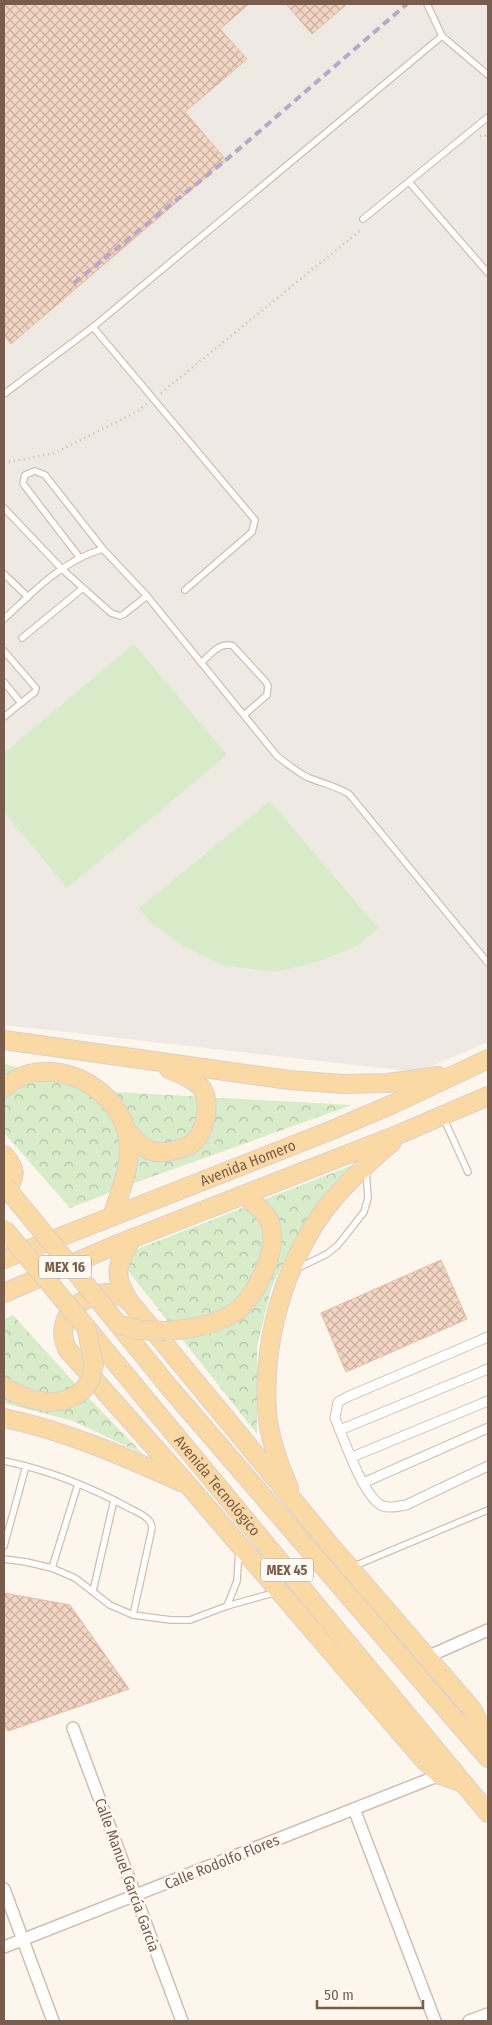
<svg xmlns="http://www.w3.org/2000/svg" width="492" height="2025" font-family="'Fira Sans Condensed',sans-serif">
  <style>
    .industrial { fill: #efe9e4 }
    .grass { fill: #d8ecc9 }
    .park { fill: url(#park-crowns) }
    .building { fill: url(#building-cross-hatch); stroke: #e6bba3 }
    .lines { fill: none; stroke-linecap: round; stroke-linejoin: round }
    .service-casing { stroke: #d1beb0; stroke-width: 8 }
    .pedestrian-casing { stroke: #d1beb0; stroke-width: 11 }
    .minor-casing { stroke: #d1beb0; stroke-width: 14 }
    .primary-casing { stroke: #dad1cd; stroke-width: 20 }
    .path { stroke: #d9b8a5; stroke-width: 2.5; stroke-dasharray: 1 4; stroke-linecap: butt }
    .service { stroke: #fff; stroke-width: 5.5 }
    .pedestrian { stroke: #fff; stroke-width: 9 }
    .minor { stroke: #fff; stroke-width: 11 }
    .primary { stroke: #fbd9a5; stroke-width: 18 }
    .rail { stroke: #b9a8c9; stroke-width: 4; stroke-dasharray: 8 5; stroke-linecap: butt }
    .primary-bridge-casing { stroke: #dad1cd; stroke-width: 20; stroke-linecap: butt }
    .primary-bridge { stroke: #fbd9a5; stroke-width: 18 }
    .labels { text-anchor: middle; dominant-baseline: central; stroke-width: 5; stroke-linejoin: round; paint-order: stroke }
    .shield { fill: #fffaf3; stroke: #a28b7f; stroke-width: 1 }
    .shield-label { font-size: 14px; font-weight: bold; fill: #7a5c4d }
    .street-label { font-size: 15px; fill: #7a5c4d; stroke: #fffaf3 }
  </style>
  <defs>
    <pattern id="park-crowns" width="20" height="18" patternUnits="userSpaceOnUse" patternTransform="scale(1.25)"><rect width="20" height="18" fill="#d8ecc9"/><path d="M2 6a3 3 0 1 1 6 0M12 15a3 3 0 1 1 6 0" fill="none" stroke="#b4c2a5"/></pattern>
    <pattern id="building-cross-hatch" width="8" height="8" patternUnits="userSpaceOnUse" patternTransform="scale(1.25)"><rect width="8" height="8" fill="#f3d5c3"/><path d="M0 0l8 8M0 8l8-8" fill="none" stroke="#cab0a1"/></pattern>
  </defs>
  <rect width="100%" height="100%" fill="#fdf6ec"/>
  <polygon class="industrial" points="4,4 488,4 488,1042 417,1072 4,1025"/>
  <g class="grass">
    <polygon points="134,644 227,755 67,888 4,812 4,753"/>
    <polygon points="270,801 378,928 357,946 320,961 276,972 226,966 185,947 149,921 139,908"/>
  </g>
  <g class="park">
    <polygon points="4,1064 38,1072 83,1069 113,1092 352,1105 137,1182 70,1208 4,1133"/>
    <polygon points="353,1165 318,1203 291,1246 271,1289 257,1347 257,1434 117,1257"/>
    <polygon points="13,1315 82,1391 143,1454 73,1421 4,1403 4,1319"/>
  </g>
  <g class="building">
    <polygon points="4,4 249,4 220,29 247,59 185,112 226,160 11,344 4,335"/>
    <polygon points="286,4 347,4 312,34"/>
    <polygon points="441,1260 467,1319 346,1372 321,1313"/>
    <polygon points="4,1593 70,1605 129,1689 8,1731 4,1726"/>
  </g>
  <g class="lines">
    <defs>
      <g id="service">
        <polyline points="427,4 442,36"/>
        <polyline points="409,182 488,273"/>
        <polyline points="363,219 488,117"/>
        <polyline points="93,327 255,520 252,532 185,590"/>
        <polyline points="4,394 93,327 442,36 488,75"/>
        <polyline points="4,508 62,569 111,613 120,616 124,614 147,596"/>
        <polyline points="80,558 24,485 23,483 25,475 35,471 45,475 103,549"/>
        <polyline points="4,574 28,597"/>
        <path d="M 4,619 C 33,592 63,560 103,549 L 147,596 L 277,756 C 287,764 296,771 307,777 C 321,783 336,786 349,794 L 488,963"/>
        <polyline points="22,638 83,588"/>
        <polyline points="4,651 36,688 35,692 21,703"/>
        <path d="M 201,663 C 210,655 220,641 233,646 L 266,682 L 268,686 L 267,695 L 244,715"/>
        <polyline points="4,682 21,703 4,717"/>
        <polyline points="443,1117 468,1172"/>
        <polyline points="296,1269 327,1254 338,1245 364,1212 368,1198 366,1170"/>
        <path d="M 4,1461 C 48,1470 91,1487 131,1509 C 137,1512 147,1516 150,1522 C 152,1525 152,1530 151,1533 L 133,1615"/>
        <polyline points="4,1546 26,1466"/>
        <polyline points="4,1559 26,1562 52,1568 75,1578 110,1605 133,1615 171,1620 190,1620 227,1606 277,1592"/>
        <polyline points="352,1567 488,1510"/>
        <polyline points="52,1568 78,1484"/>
        <polyline points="93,1591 114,1500"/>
        <polyline points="227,1606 237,1581 239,1550"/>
      </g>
      <g id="pedestrian">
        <path d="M 488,1337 L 347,1397 L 338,1402 L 335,1418 C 343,1437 364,1499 383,1506 C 390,1509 398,1506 406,1505 L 488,1466"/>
        <polyline points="340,1430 488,1369"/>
        <polyline points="352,1457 488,1401"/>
        <polyline points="363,1483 488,1428"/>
      </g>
      <g id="minor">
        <polyline points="427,1657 488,1630"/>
        <polyline points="73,1728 182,2021"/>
        <polyline points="354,1809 435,2021"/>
        <polyline points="4,1889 53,2021"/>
        <polyline points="4,1947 440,1775"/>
        <polyline points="469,2021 488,2014"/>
      </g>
      <g id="primary">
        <polyline points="4,1040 289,1080 343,1084 388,1083 438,1076"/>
        <path d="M 4,1088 C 44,1051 113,1082 126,1130 C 135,1159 121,1190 112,1216"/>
        <path d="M 127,1131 C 133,1137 139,1145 147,1149 C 159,1156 185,1150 195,1141 C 205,1130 210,1106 204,1092 C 198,1080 180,1074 169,1069"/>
        <path d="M 4,1155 C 18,1170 16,1178 4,1194"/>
        <path id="s1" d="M 4,1259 L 332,1130 L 393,1104 L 488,1059"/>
        <polyline points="4,1293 118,1244 402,1133 488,1096"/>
        <path d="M 129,1301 C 112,1274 117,1265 132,1238"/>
        <polyline points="118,1324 169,1387 488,1758"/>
        <path id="s2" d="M 86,1327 L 488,1813"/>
        <path d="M 166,1331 C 189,1329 212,1326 232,1314 C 255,1300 280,1249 270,1223 C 266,1212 253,1203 244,1195"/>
        <path d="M 4,1387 C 28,1401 58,1410 82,1391"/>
        <path d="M 4,1418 C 66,1431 123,1456 181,1482"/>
        <path d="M 289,1488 C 279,1464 269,1438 267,1411 C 263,1349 279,1285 310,1232 C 330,1197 362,1168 392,1142"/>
        <path d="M 461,1782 L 440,1775 L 423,1759 L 188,1485 L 67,1349 C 64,1341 62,1335 64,1326 C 67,1308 90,1293 108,1293 C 116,1293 123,1297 129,1301 L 331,1546 L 472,1709 L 483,1731 L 487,1756"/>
      </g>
    </defs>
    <use href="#service" class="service-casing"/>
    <use href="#pedestrian" class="pedestrian-casing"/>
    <use href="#minor" class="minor-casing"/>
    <use href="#primary" class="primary-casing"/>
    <g class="path">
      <polyline points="480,136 488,135"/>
      <polyline points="161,393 362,229"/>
      <polyline points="4,463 55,453 138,411 147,404"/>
    </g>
    <use href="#service" class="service"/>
    <use href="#pedestrian" class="pedestrian"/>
    <use href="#minor" class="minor"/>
    <use href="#primary" class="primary"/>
    <polyline class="rail" points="74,283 226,160 407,4"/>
    <defs>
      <g id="primary-bridge">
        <polyline points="4,1185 118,1324 140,1330 166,1331"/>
        <polyline points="4,1229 86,1327 94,1364 90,1381 82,1391"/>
      </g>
    </defs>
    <use href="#primary-bridge" class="primary-bridge-casing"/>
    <use href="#primary-bridge" class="primary-bridge"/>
  </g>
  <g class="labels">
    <g class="shield">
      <rect x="39" y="1255.5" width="52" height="23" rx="4"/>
      <rect x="261" y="1558.5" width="52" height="23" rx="4"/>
    </g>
    <g class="shield-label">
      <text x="65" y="1267">MEX 16</text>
      <text x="287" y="1570">MEX 45</text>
    </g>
    <g class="street-label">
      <text stroke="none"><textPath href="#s1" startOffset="262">Avenida Homero</textPath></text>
      <text stroke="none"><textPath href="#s2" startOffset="206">Avenida Tecnológico</textPath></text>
      <text transform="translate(222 1862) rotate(-22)">Calle Rodolfo Flores</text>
      <text transform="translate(127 1875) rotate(70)">Calle Manuel García García</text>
    </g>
  </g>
  <rect width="492" height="2025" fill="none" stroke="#7a5c4d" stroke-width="10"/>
  <path d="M317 2000v8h106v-8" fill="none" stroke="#7a5c4d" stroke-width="2.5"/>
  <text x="324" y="2000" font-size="15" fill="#7a5c4d" stroke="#fffaf3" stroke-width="4" paint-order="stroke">50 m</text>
</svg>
